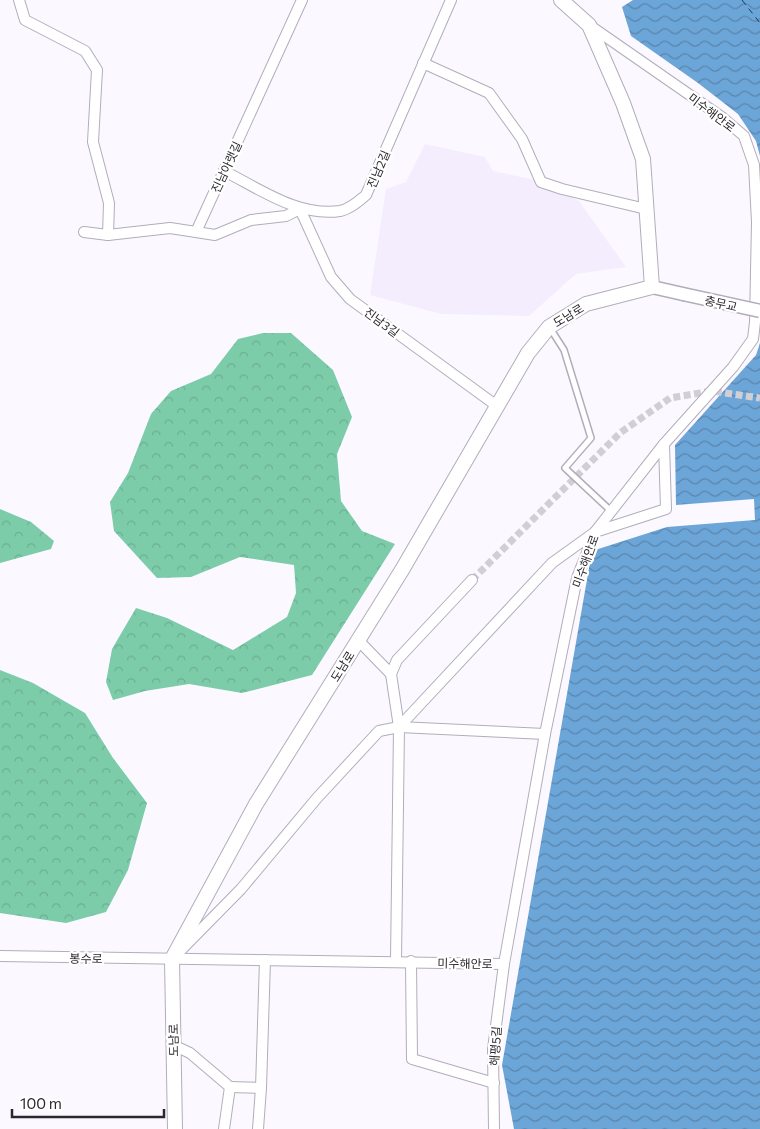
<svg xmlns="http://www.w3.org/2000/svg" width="760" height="1129" font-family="Commissioner,'Noto Sans KR',sans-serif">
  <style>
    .built { fill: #f4edfe }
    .forest { fill: url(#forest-crowns) }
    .water { fill: url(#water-waves) }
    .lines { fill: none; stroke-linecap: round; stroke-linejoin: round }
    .ferry { stroke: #123d5f; stroke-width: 1; stroke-dasharray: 6 5; stroke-linecap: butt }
    .pedestrian-tunnel { stroke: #d1cfd5; stroke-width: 7; stroke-dasharray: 7 3.5; stroke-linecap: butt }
    .service-casing { stroke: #b2adbb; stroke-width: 8 }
    .minor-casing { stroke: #b2adbb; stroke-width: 12 }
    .tertiary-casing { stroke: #b2adbb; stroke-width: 15 }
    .secondary-casing { stroke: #b2adbb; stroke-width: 16 }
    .service { stroke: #fff; stroke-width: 5 }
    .minor { stroke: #fff; stroke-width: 10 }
    .tertiary { stroke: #fff; stroke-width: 12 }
    .secondary { stroke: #fff; stroke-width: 14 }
    .tertiary-bridge-casing { stroke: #b2adbb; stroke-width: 15; stroke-linecap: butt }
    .tertiary-bridge { stroke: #fff; stroke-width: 12 }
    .labels { text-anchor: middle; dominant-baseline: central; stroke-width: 4.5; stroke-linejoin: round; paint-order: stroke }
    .street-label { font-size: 12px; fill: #2a272d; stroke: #fff }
  </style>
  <defs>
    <pattern id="forest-crowns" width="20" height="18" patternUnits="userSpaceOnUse" patternTransform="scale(1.25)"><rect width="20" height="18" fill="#7ccca9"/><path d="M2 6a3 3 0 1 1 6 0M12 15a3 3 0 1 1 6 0" fill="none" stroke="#6baf92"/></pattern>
    <pattern id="water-waves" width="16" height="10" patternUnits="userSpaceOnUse" patternTransform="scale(1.25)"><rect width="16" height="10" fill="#6ca5d7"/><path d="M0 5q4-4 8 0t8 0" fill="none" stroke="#5986af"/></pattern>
  </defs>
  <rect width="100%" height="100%" fill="#fbf9ff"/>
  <polygon class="built" points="425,144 485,157 493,171 536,180 579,201 626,267 576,274 529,316 441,314 370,295 386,189 406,182"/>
  <g class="forest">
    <polygon points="263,333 291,333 333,370 352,417 337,454 341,501 362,531 395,544 312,675 242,693 189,684 145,691 113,700 106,682 112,649 136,608 167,618 233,650 287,617 296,593 294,565 240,557 191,577 157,578 114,531 110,502 128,473 151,414 171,391 211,374 238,339"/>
    <polygon points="0,509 31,522 54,541 51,549 0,563"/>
    <polygon points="0,670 33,683 85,713 113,758 147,803 128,870 106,912 66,923 0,913"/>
  </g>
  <g class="water">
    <polygon points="633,0 760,0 760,156 756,141 738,114 698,83 631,36 622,7"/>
    <polygon points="760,343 760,1129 514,1129 502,1065 592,551 667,527 755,520 754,499 676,505 675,445 756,355"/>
  </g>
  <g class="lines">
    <polyline class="ferry" points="742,0 760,23"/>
    <polyline class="pedestrian-tunnel" points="472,580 620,433 670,398 712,391 760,398"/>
    <defs>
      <polyline id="service" points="550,328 564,350 591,438 565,468 611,511"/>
      <g id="minor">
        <polyline points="19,0 25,20 85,51 97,70 93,142 109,203 108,235"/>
        <polyline points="423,63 489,93 522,139 541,182 562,189 646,209"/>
        <path d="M 224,171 C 260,189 298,217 340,211 C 350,209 359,201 366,195 L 451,0"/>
        <polyline points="84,232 108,235 170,228 196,232 302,0"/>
        <polyline points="196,232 215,235 251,220 286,216 300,209 331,277 350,299 497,406"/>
        <polyline points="358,640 391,674"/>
        <polyline points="399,727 545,734"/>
        <polyline points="180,951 241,889 317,798 379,731 399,727 391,674 397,660 472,580"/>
        <polyline points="0,956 504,964 545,734 577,578 595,532 664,444 733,367 753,339 755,322 757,222 754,165 744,136 723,118 589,25"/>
        <polyline points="396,961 399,727 552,563 595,532 666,509 664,444"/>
        <polyline points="411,961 412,1059 494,1083"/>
        <polyline points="173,1045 190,1053 230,1087 224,1129"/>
        <polyline points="230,1087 261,1088"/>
        <polyline points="258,1129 261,1088 265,960"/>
        <polyline points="494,1129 493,1049 504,964"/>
      </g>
      <polyline id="tertiary" points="652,287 683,294"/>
      <polyline id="secondary" points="175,1129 172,959 256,804 402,570 528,353 549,327 586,304 652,287 643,159 623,103 589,25 561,0"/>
    </defs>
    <use href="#service" class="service-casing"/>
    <use href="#minor" class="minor-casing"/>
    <use href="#tertiary" class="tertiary-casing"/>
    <use href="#secondary" class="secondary-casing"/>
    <use href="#service" class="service"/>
    <use href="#minor" class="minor"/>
    <use href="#tertiary" class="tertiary"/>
    <use href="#secondary" class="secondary"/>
    <defs>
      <polyline id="tertiary-bridge" points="683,294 760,311"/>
    </defs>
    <use href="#tertiary-bridge" class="tertiary-bridge-casing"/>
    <use href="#tertiary-bridge" class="tertiary-bridge"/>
  </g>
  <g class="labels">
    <g class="street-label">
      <text transform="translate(712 112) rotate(37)">미수해안로</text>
      <text transform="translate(226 167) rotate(-65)">진남아랫길</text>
      <text transform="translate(378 169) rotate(-67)">진남2길</text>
      <text transform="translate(721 303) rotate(13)">충무교</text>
      <text transform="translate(568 315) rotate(-31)">도남로</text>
      <text transform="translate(382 322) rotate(37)">진남3길</text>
      <text transform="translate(585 561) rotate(-70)">미수해안로</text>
      <text transform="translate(342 666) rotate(-58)">도남로</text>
      <text transform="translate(86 958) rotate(1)">봉수로</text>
      <text transform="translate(465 963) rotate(1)">미수해안로</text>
      <text transform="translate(173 1040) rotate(-91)">도남로</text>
      <text transform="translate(495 1046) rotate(-86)">해평5길</text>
    </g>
  </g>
  <path d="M12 1109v8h152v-8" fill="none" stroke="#2a272d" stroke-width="2.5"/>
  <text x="20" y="1109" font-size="15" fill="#2a272d" stroke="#ffffff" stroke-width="4" paint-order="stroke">100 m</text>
</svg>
